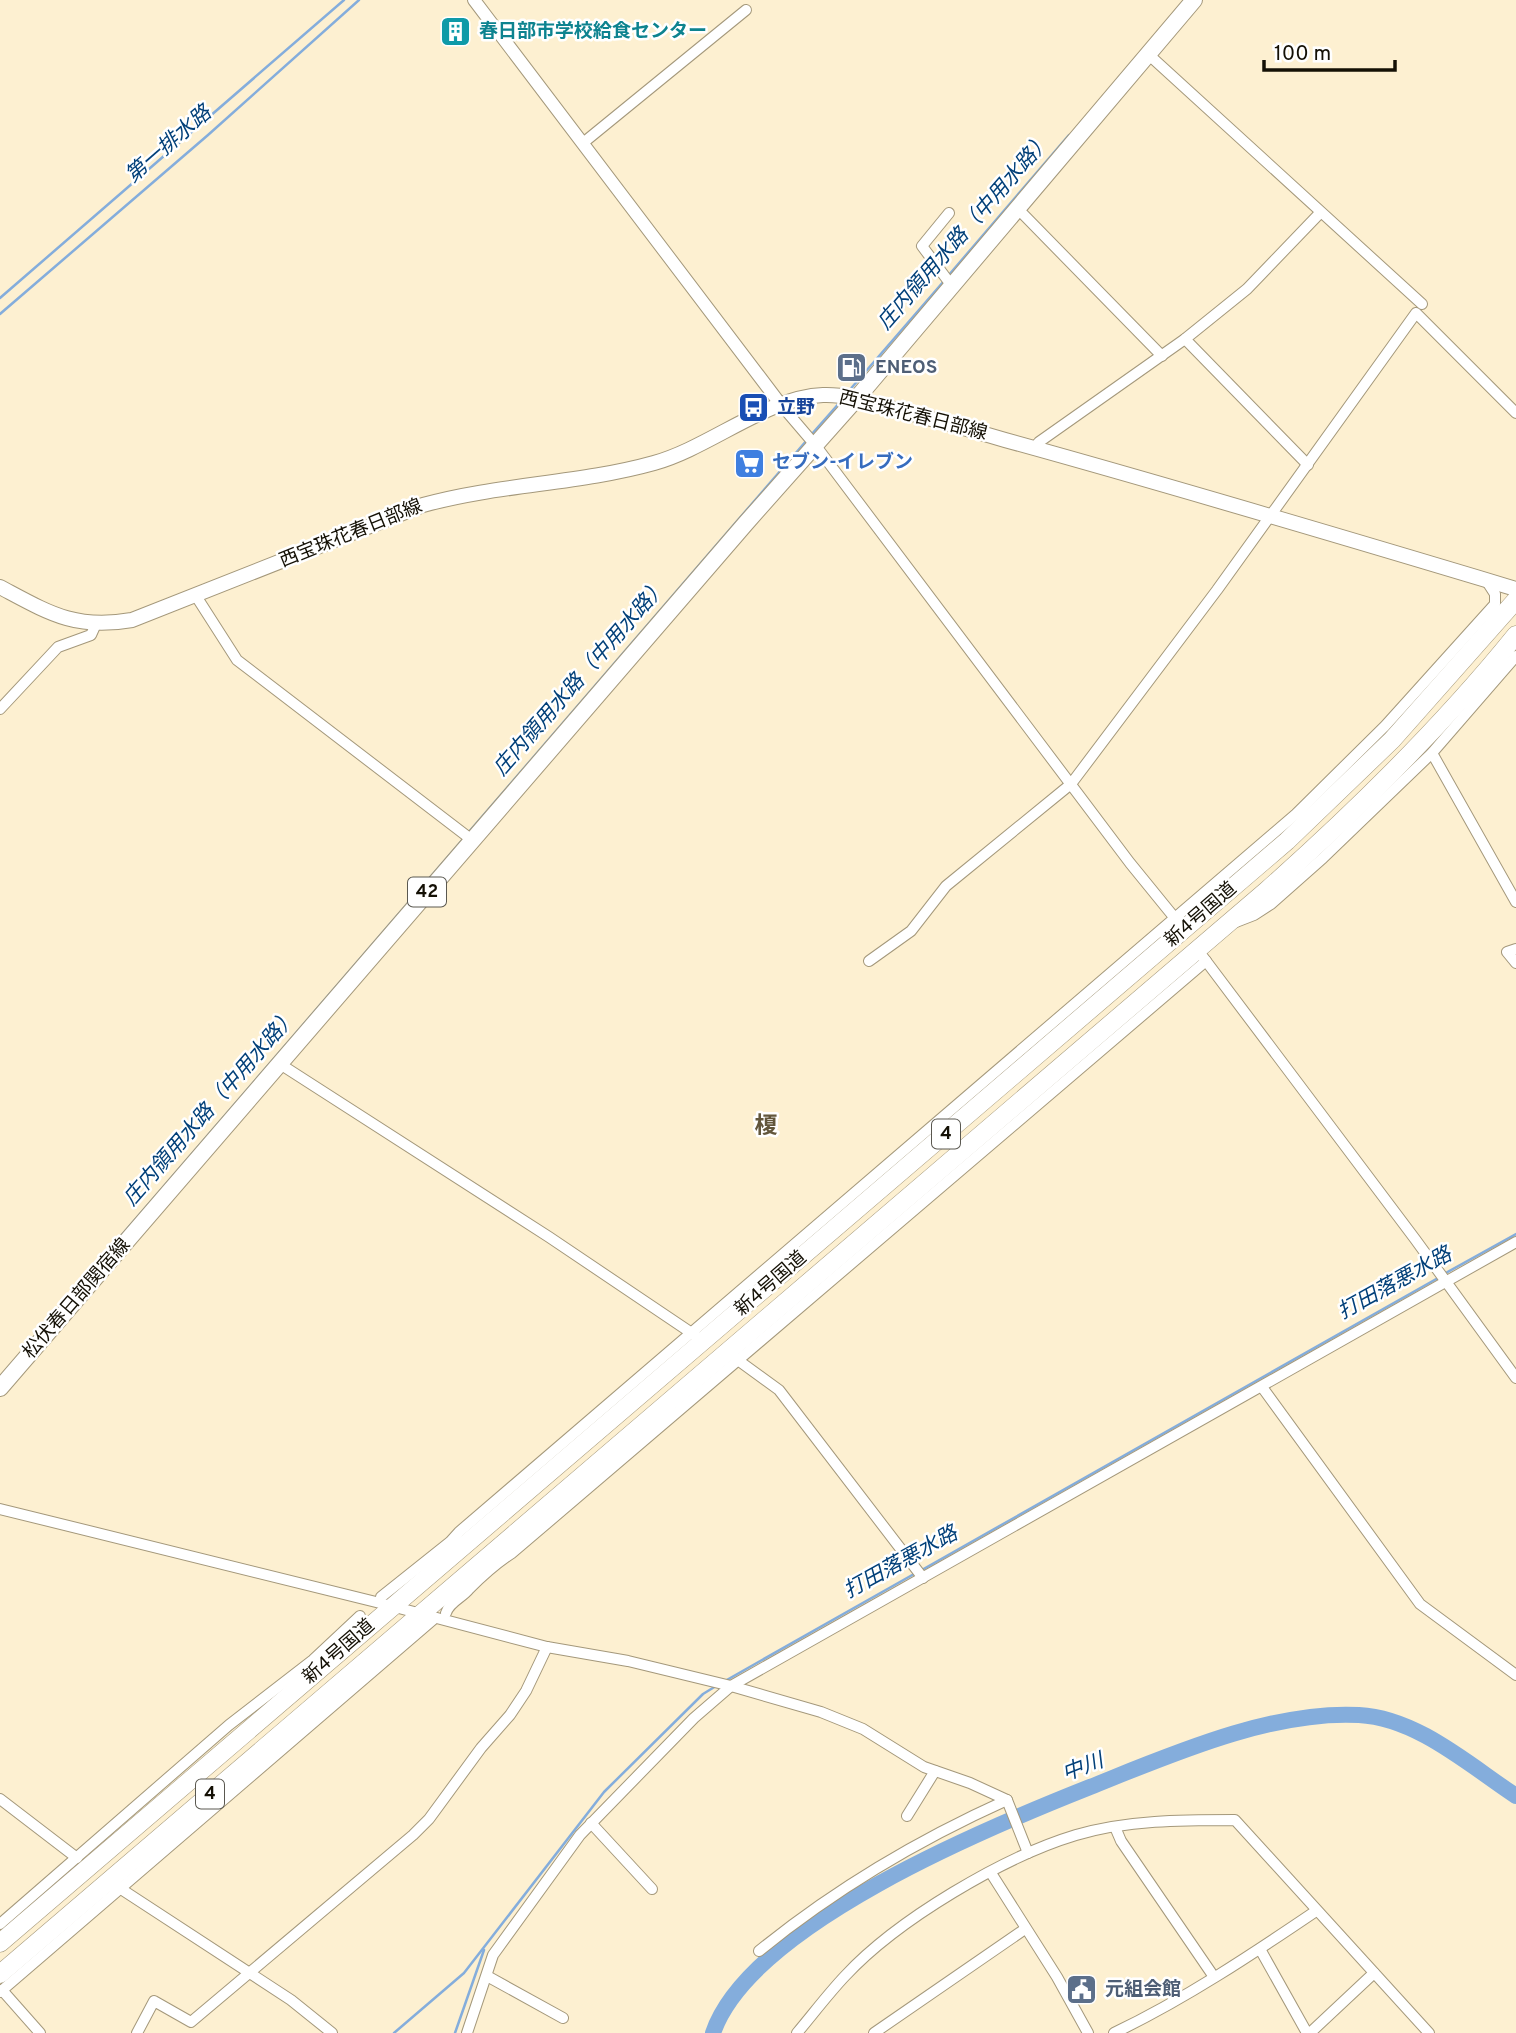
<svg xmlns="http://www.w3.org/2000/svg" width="1516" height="2033" font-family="Overpass,'Noto Sans JP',sans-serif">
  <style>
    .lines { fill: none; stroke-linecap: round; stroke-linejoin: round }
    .stream { stroke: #84addc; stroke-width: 2.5 }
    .river { stroke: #84addc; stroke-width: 16 }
    .minor-casing { stroke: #a4987b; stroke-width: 12 }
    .tertiary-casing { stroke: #a4987b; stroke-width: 14 }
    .secondary-casing { stroke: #a4987b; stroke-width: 16 }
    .primary-casing { stroke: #a4987b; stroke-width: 18 }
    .trunk-casing { stroke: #a4987b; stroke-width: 19 }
    .minor { stroke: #fff; stroke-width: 10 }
    .tertiary { stroke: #fff; stroke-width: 12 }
    .secondary { stroke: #fff; stroke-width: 14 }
    .primary { stroke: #fff; stroke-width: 16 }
    .trunk { stroke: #fff; stroke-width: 18 }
    .labels { text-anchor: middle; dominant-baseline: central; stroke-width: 5; stroke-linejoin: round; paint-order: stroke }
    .shield { fill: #fff; stroke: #5a5850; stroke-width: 2 }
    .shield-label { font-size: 18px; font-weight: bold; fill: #141005 }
    .culture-label { font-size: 19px; font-weight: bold; fill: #0d838f; stroke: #fff; text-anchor: start }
    .service-label { font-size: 19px; font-weight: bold; fill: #4e5e75; stroke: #fff; text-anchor: start }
    .transit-label { font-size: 19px; font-weight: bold; fill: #164399; stroke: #fff; text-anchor: start }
    .street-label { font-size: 19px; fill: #141005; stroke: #fff }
    .shop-label { font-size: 19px; font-weight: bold; fill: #366cbe; stroke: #fff; text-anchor: start }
    .water-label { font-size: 21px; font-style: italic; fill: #024079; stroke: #fff }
    .quarter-label { font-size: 23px; font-weight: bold; fill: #62563c; stroke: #fff }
  </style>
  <rect width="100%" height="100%" fill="#fdf0d1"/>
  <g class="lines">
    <g class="stream">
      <polyline points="948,276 1069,135"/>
      <polyline points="0,298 344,0"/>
      <polyline points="0,314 208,135 359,0"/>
      <polyline points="847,393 944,281"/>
      <polyline points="811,435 841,401"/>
      <polyline points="468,833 807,440"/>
      <polyline points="1444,1274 1516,1234"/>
      <polyline points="27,1345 464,838"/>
      <polyline points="920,1571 1438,1278"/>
      <polyline points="725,1681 914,1574"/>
      <polyline points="394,2033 464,1973 604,1792 703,1694 716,1686"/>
      <polyline points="455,2033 484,1950"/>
    </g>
    <path class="river" d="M 713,2033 C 750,1925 989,1827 1090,1787 C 1170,1755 1272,1710 1359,1715 C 1417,1718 1469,1765 1516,1796"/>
    <defs>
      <g id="minor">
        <polyline points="1148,54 1422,304"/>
        <polyline points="583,143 746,10"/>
        <polyline points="1018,209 1162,356"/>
        <polyline points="949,213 922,246 952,286"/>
        <polyline points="1185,339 1308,465"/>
        <polyline points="781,405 816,446 1130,863 1178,922"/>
        <polyline points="1034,448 1039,442 1185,339 1247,289 1320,213"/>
        <polyline points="196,596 237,660 472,840"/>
        <polyline points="0,709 58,647 91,635 96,624"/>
        <polyline points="1432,753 1516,902"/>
        <polyline points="1236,922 1254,915 1271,904 1323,858 1432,753 1516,656"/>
        <polyline points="1516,949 1507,952 1516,963"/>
        <polyline points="1203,957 1415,1239 1516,1378"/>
        <polyline points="869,961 911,931 946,886 1071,784 1217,590 1416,313 1516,413"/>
        <polyline points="280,1064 549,1237 696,1336"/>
        <polyline points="735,1358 779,1390 923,1578"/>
        <polyline points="1262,1387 1420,1604 1516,1675"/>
        <polyline points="0,1509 376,1602 547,1647 628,1661 731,1686 821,1712 863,1729 924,1767 970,1783 1007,1800 1028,1853"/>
        <polyline points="381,1597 450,1542 459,1532 1296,814 1385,726 1495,604 1495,594 1486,580"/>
        <path d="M 446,1613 C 449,1602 462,1598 469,1589 C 482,1576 495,1564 512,1553 L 1206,961"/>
        <polyline points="0,1799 77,1858"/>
        <polyline points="907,1816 935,1771"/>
        <polyline points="591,1823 652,1889"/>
        <polyline points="1115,1827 1121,1841 1214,1977"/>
        <polyline points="991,1873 1057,1977 1088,2033"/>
        <polyline points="118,1887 291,2000 332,2033"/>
        <polyline points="0,1924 229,1725 313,1660 360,1616"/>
        <polyline points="1260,1949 1307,2033"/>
        <path d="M 759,1951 C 834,1890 918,1840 1007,1800"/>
        <polyline points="487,1976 563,2018"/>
        <polyline points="2,1990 40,2033"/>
        <polyline points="0,1992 435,1618"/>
        <polyline points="137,2033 154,2001 191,2022 413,1835 429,1819 481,1748 510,1715 526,1691 547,1647"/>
        <polyline points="467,2033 493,1955 580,1835 694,1718 731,1686 1516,1242"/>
        <path d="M 797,2033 C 813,2014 828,1994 845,1976 C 897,1920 1003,1857 1076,1835 C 1127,1820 1182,1820 1235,1820 L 1429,2033"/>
        <polyline points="874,2033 1025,1929"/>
        <path d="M 1114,2033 C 1185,1999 1251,1955 1316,1911"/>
        <polyline points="1310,2033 1374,1973"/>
      </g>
      <polyline id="tertiary" points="474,0 781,405"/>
      <path id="secondary" d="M 0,587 C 49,613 75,630 132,620 L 423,505 C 499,484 579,484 654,463 C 709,448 767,397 823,395 C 849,394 875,404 901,411 C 936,420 971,430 1005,440 C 1176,487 1346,538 1516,589"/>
      <polyline id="primary" points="0,1388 746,523 857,398 1194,0"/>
      <g id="trunk">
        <polyline points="0,1943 1287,841 1392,740 1516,600"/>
        <path d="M 0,1974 L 1266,891 C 1355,812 1441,728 1516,635"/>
      </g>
    </defs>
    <use href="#minor" class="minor-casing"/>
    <use href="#tertiary" class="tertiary-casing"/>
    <use href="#secondary" class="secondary-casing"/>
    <use href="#primary" class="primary-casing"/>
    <use href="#trunk" class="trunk-casing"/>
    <use href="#minor" class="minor"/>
    <use href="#tertiary" class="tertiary"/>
    <use href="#secondary" class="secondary"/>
    <use href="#primary" class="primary"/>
    <use href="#trunk" class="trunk"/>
  </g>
  <defs>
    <symbol id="building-square" viewBox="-11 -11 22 22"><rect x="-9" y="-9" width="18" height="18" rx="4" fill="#0f9aa8" stroke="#fff"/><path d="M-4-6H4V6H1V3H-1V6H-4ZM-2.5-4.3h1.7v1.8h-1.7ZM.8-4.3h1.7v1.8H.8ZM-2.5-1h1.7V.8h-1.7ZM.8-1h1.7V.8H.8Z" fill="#fff"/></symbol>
    <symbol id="fuel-square" viewBox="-11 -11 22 22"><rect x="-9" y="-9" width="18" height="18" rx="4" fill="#5c6f8a" stroke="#fff"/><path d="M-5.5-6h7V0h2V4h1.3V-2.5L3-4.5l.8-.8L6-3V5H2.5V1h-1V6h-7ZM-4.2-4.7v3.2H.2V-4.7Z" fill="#fff"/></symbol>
    <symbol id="bus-square" viewBox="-11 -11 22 22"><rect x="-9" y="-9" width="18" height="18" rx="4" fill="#1a4fb4" stroke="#fff"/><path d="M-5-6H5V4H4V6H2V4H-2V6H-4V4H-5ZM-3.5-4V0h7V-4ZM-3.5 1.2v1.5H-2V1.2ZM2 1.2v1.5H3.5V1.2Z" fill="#fff"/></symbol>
    <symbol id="supermarket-square" viewBox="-11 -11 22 22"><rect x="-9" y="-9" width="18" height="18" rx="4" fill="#3f7fe0" stroke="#fff"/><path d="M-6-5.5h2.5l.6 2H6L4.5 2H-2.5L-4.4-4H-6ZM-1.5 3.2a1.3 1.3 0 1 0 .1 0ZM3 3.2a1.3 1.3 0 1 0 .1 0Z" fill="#fff"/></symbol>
    <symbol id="civic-square" viewBox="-11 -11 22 22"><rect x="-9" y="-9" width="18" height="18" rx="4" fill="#5c6f8a" stroke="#fff"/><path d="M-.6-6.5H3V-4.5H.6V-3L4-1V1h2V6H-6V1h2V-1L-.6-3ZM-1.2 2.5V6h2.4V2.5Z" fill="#fff"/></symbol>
  </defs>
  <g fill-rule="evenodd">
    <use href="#building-square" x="438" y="14" width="35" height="35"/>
    <use href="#fuel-square" x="834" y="350" width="35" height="35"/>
    <use href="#bus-square" x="736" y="390" width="35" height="35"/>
    <use href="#supermarket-square" x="732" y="446" width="35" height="35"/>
    <use href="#civic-square" x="1064" y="1972" width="35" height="35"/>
  </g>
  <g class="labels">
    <g class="shield">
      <rect x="408" y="877.5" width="38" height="29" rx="5"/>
      <rect x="932" y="1119.5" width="28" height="29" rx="5"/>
      <rect x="196" y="1779.5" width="28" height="29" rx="5"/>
    </g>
    <g class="shield-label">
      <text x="427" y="892">42</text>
      <text x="946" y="1134">4</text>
      <text x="210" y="1794">4</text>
    </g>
    <g class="culture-label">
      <text x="479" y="32">春日部市学校給食センター</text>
    </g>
    <g class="service-label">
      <text x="875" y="368">ENEOS</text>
      <text x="1105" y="1990">元組会館</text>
    </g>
    <g class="transit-label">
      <text x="777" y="408">立野</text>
    </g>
    <g class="street-label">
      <text transform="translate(913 416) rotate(14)">西宝珠花春日部線</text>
      <text transform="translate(351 534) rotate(-22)">西宝珠花春日部線</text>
      <text transform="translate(1201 915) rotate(-41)">新4号国道</text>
      <text transform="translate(771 1284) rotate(-41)">新4号国道</text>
      <text transform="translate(77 1299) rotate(-49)">松伏春日部関宿線</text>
      <text transform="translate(339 1652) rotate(-41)">新4号国道</text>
    </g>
    <g class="shop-label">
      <text x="772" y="463">セブン-イレブン</text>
    </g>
    <g class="water-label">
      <text transform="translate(169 145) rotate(-41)">第一排水路</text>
      <text transform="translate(965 232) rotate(-49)">庄内領用水路（中用水路）</text>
      <text transform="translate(581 678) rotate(-49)">庄内領用水路（中用水路）</text>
      <text transform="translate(211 1108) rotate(-49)">庄内領用水路（中用水路）</text>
      <text transform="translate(1395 1284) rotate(-29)">打田落悪水路</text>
      <text transform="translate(901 1563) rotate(-29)">打田落悪水路</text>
      <text transform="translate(1083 1768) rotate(-21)">中川</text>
    </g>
    <g class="quarter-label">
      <text x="766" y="1127">榎</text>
    </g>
  </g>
  <path d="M1264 60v10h131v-10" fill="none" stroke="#141005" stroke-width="3.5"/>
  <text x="1274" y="60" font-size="21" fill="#141005" stroke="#ffffff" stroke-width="5" paint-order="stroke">100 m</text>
</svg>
